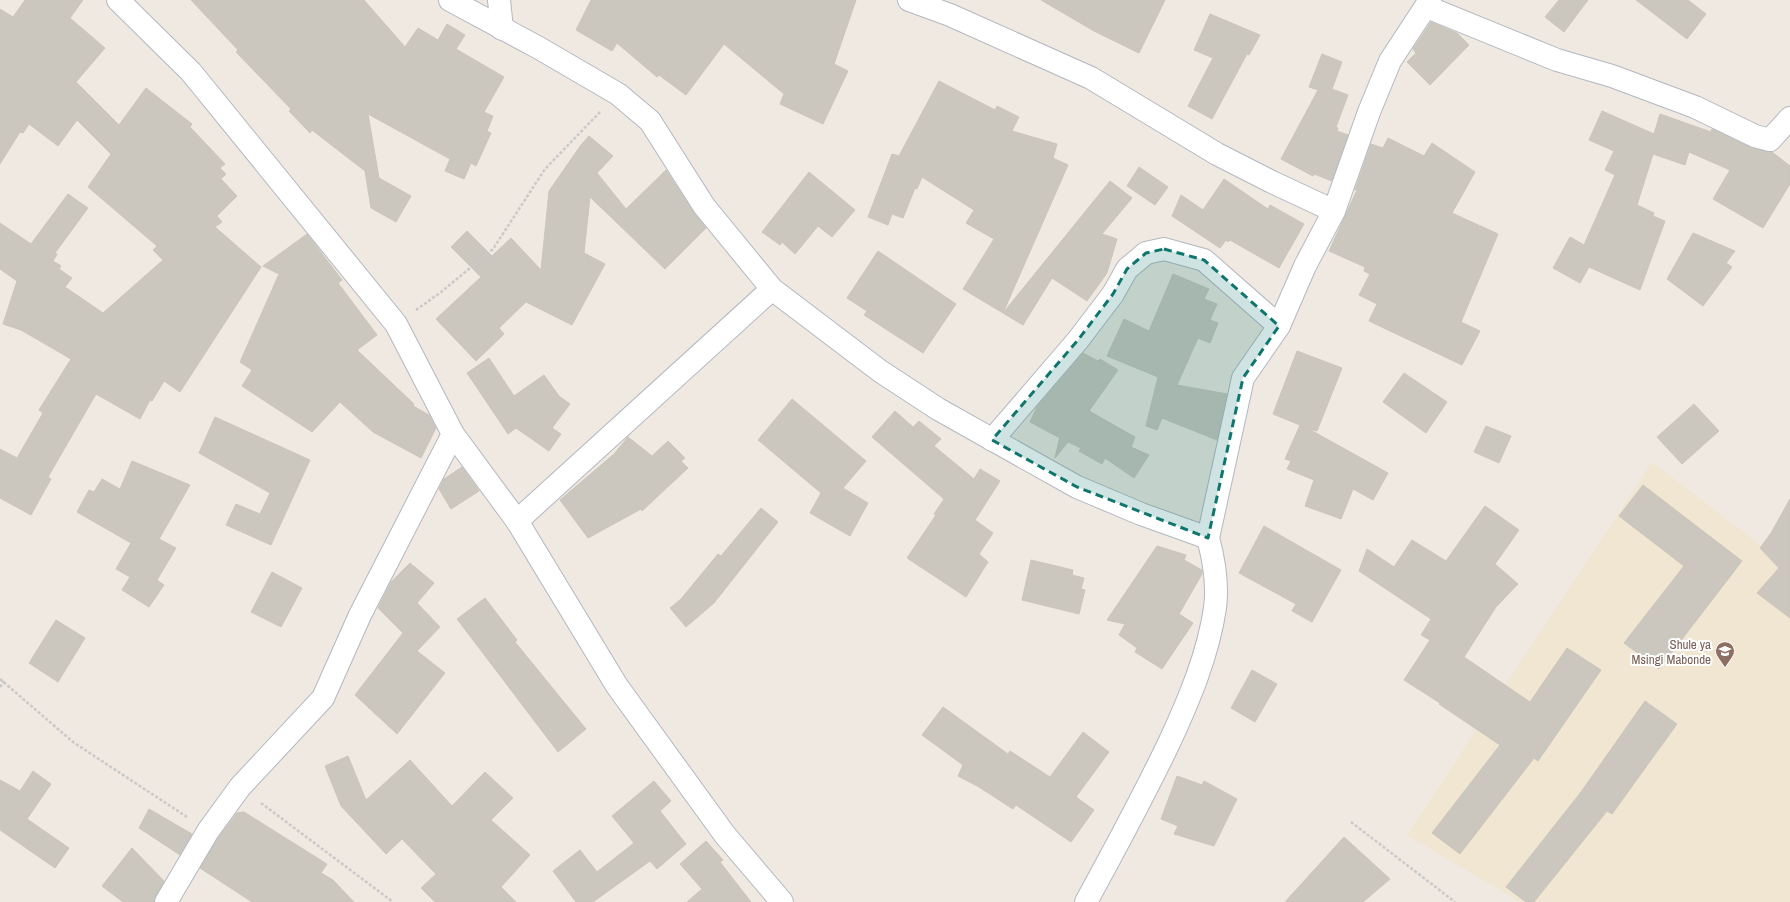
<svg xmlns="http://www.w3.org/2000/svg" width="1790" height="902" font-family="'Archivo Narrow',sans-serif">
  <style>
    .education { fill: #f0e6d1 }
    .building { fill: #cbc7bf; stroke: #cbc5ba }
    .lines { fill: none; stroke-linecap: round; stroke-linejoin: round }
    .minor-casing { stroke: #b4b7c1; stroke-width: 24 }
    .path { stroke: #c9c9c9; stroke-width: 2.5; stroke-dasharray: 3 2; stroke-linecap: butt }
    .minor { stroke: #fff; stroke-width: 22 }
    .marked { fill: #0f766e; fill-opacity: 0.2; stroke: #0f766e; stroke-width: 3; stroke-dasharray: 8 5; stroke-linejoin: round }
    .labels { text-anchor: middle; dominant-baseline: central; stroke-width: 4; stroke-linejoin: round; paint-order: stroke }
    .education-label { font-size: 13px; fill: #785e54; stroke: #fff; text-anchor: end }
  </style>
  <rect width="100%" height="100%" fill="#efe9e1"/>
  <polygon class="education" points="1652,462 1790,568 1790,902 1520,902 1407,835"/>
  <g class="building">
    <polygon points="25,0 83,0 70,18 105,48 76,82 119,125 146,88 192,124 190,127 225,164 220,168 226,174 221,179 237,196 217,216 222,222 215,227 261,267 180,392 164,381 152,401 150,400 140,419 96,394 48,477 51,479 31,515 0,498 0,449 17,458 43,413 39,410 71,359 21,330 3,324 17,281 0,269 0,223 31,244 68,194 88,208 55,253 57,254 53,261 61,266 59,269 72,278 65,287 103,313 163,260 153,250 157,246 88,187 111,154 77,120 58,146 29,124 23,133 20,132 0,164 0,9 13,17"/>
    <polygon points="191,0 364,0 405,47 418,28 438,40 447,24 465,35 456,49 504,77 484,112 493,116 487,131 491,133 476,166 471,163 464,179 445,171 450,159 368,114 379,178 411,196 396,222 371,208 365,171 312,130 310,133 289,111 291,109 236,52 238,50"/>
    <polygon points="591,0 856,0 834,64 848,71 823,124 780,104 784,94 724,44 686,95 659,75 657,77 617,43 612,51 576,30"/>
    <polygon points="1041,0 1165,0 1139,53 1094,31"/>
    <polygon points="1559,0 1588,0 1564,32 1545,17"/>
    <polygon points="1636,0 1688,0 1706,14 1687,39"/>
    <polygon points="1210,14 1260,35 1249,55 1247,54 1212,119 1188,106 1213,58 1194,50"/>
    <polygon points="1431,22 1457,33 1469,45 1430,85 1407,62 1416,53 1413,49"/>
    <polygon points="1322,54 1342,62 1332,89 1348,95 1336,127 1338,128 1337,131 1348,135 1332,181 1314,174 1313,176 1281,159 1318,90 1309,87"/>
    <polygon points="939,81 995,110 997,106 1019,117 1012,131 1057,144 1053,158 1068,165 1003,313 963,289 994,239 966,223 974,210 922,177 917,189 915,188 903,218 892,214 888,225 868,217 892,154 899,156"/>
    <polygon points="1602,111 1654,134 1660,114 1711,132 1712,129 1752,148 1772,152 1790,166 1790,184 1763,228 1713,199 1730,170 1689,152 1685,165 1653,154 1637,205 1654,213 1653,216 1665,221 1640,290 1589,267 1580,283 1553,268 1570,237 1584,245 1615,175 1605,170 1614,151 1589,140"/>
    <polygon points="589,136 613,156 597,173 626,209 666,170 694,213 706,228 665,269 590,197 584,253 605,264 572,325 526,302 499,328 504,334 476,361 436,319 481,277 451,247 467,231 492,256 511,238 541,270 549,191 581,145"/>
    <polygon points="1388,138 1424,156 1432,143 1475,172 1452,213 1498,234 1461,322 1480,331 1462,365 1369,321 1377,304 1359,295 1370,274 1364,271 1365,267 1329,251 1357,190 1355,190 1371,144 1383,148"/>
    <polygon points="1139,167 1168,187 1155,205 1127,186"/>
    <polygon points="809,172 855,210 832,237 818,226 795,254 782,242 780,245 762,232"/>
    <polygon points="1224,179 1268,209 1270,205 1304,224 1279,268 1230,240 1228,242 1226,240 1220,248 1172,216 1181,195 1203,210"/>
    <polygon points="1110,181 1132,198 1102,234 1117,239 1107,273 1087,301 1052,278 1023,325 1003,313"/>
    <polygon points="1693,233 1735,251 1726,263 1732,267 1703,306 1667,279"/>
    <polygon points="307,234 342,280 338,283 377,335 357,350 414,404 413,406 429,415 436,428 421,458 373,432 340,402 312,432 242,386 252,370 240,362 279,274 263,266"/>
    <polygon points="878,251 956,304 923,353 864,315 867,311 847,298"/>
    <polygon points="1173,274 1209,289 1204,299 1217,304 1210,320 1218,323 1210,343 1198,338 1177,385 1227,394 1217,440 1162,418 1157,430 1146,426 1158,377 1107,356 1124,319 1149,331"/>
    <polygon points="1297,351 1342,368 1317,431 1307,428 1388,473 1373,500 1353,489 1341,519 1305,506 1314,480 1287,469 1291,461 1285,459 1300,425 1273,414"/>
    <polygon points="1083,353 1098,361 1100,359 1118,370 1089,411 1135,437 1131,447 1149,455 1134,478 1105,458 1102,464 1079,451 1081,448 1068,442 1055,458 1060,436 1060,438 1030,422 1037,407"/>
    <polygon points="489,358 514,396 544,375 559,396 570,404 552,428 561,434 549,451 516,428 508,434 467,373"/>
    <polygon points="1404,373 1447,402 1426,433 1383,402"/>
    <polygon points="792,399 866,461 843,488 868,503 850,536 810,513 821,493 758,440"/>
    <polygon points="1694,404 1719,431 1682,464 1657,437"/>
    <polygon points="895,411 913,427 919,421 941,439 934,446 974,479 980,469 1000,481 975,520 993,533 979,554 988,562 966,597 907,558 936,515 934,514 944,499 872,437"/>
    <polygon points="215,417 310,460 271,545 226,525 236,504 260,514 270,493 199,453"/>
    <polygon points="1486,426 1511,436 1499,463 1474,452"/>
    <polygon points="628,437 652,456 668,441 685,458 681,461 688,468 642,511 641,509 588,538 560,500 614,454"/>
    <polygon points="132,461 190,485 159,539 176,548 157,580 164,585 149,607 122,590 130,577 116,569 131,543 77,512 89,490 94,492 102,479 120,489"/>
    <polygon points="462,467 479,491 451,509 439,489 444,479"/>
    <polygon points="1643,485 1742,561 1659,669 1624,643 1684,566 1619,516"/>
    <polygon points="1790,499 1790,618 1757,593 1779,568 1760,548 1771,533"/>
    <polygon points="1485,506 1519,530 1495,564 1518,584 1496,607 1464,657 1530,702 1567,648 1601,670 1538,761 1534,758 1460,854 1432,833 1500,745 1439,704 1440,703 1404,680 1430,640 1421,635 1431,619 1359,571 1367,549 1394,567 1412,540 1446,561"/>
    <polygon points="761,508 778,522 714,603 686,627 670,608 681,599 718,554 721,556"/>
    <polygon points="1264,526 1341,570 1312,622 1292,611 1296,604 1239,573"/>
    <polygon points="1157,546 1186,555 1184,560 1202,570 1202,574 1179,614 1193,623 1162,669 1135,652 1137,648 1119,635 1125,624 1107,620"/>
    <polygon points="1031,560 1073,570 1072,575 1084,578 1081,589 1085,590 1079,614 1022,600"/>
    <polygon points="410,563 434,583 417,603 440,627 417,651 445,673 397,734 355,695 403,633 378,608 391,582"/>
    <polygon points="272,572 302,588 281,627 251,612"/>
    <polygon points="485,598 517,640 515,642 586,729 558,752 457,619"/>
    <polygon points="56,620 85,638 58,682 29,663"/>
    <polygon points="1252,670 1277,684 1255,722 1231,708"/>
    <polygon points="1645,701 1677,724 1612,814 1607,811 1534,902 1526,902 1506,887 1581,792"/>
    <polygon points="943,707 1008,754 1010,751 1050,777 1083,732 1109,752 1076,797 1094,810 1071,842 1016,805 1013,809 979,787 958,776 963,765 922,735"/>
    <polygon points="348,756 366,800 410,760 452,806 485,772 513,798 491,820 530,855 501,887 516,902 435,902 421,888 436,874 402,839 386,854 341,806 325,766"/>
    <polygon points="33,771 51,784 27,819 69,848 55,868 0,830 0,780 20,791"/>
    <polygon points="1177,776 1202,785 1204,781 1237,799 1214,846 1174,834 1178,826 1161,819"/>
    <polygon points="654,781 671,801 660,811 686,844 657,869 650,861 593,902 576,902 553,871 580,850 597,872 634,843 612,816"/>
    <polygon points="149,809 192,834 180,855 139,828"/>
    <polygon points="244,812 327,864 321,873 333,880 354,902 252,902 200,868 218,838 237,813"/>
    <polygon points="1344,837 1390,879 1363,902 1285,902"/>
    <polygon points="706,841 723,860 720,862 751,902 687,902 702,889 680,864"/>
    <polygon points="132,848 164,881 154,902 123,902 102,886"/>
  </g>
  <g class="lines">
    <defs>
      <g id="minor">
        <polyline points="118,0 191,72 396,324 453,434 517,521 617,686 725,835 782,902"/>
        <polyline points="450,0 539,48 618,94 650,121 704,206 772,289 880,371 938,409 1077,487 1141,514 1208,538"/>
        <polyline points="499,0 502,29"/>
        <polyline points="909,0 950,15 1091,78 1217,154 1272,182 1334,211"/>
        <polyline points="1427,7 1557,60 1612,76 1695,107 1755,136 1770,140 1790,118"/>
        <polyline points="992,440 1078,340 1113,294 1127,269 1146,253 1164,249 1204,260 1279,326"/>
        <polyline points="517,521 772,289"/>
        <polyline points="166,902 208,831 240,787 323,698 360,615 453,434"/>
        <path d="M 1086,902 C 1115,849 1143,797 1169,743 C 1189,700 1208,655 1215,608 C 1218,585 1214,560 1208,538 L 1243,378 L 1279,326 L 1305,266 L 1334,211 L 1369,112 L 1390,61 L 1430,0"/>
      </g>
    </defs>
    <use href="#minor" class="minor-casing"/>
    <g class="path">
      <polyline points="416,310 441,292 493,249 545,169 600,112"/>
      <polyline points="0,679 73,742 187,817"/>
      <polyline points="0,687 4,681"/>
      <polyline points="261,803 393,902"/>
      <polyline points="1351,822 1455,902"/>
    </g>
    <use href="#minor" class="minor"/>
  </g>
  <path class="marked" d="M 1164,249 L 1204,260 L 1279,326 L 1243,378 L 1208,538 L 1077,487 L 992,440 L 1078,340 L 1113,294 L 1127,269 L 1146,253 Z"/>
  <defs>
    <symbol id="school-pin" viewBox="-11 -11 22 30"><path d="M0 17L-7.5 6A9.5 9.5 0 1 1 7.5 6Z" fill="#8d6e63" stroke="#fff"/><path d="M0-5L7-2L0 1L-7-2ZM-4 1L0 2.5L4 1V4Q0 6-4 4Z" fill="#fff"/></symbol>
  </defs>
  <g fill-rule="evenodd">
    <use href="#school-pin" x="1714" y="640" width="22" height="30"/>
  </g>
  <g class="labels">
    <g class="education-label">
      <text x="1711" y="644">Shule ya<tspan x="1711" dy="15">Msingi Mabonde</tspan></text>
    </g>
  </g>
</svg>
